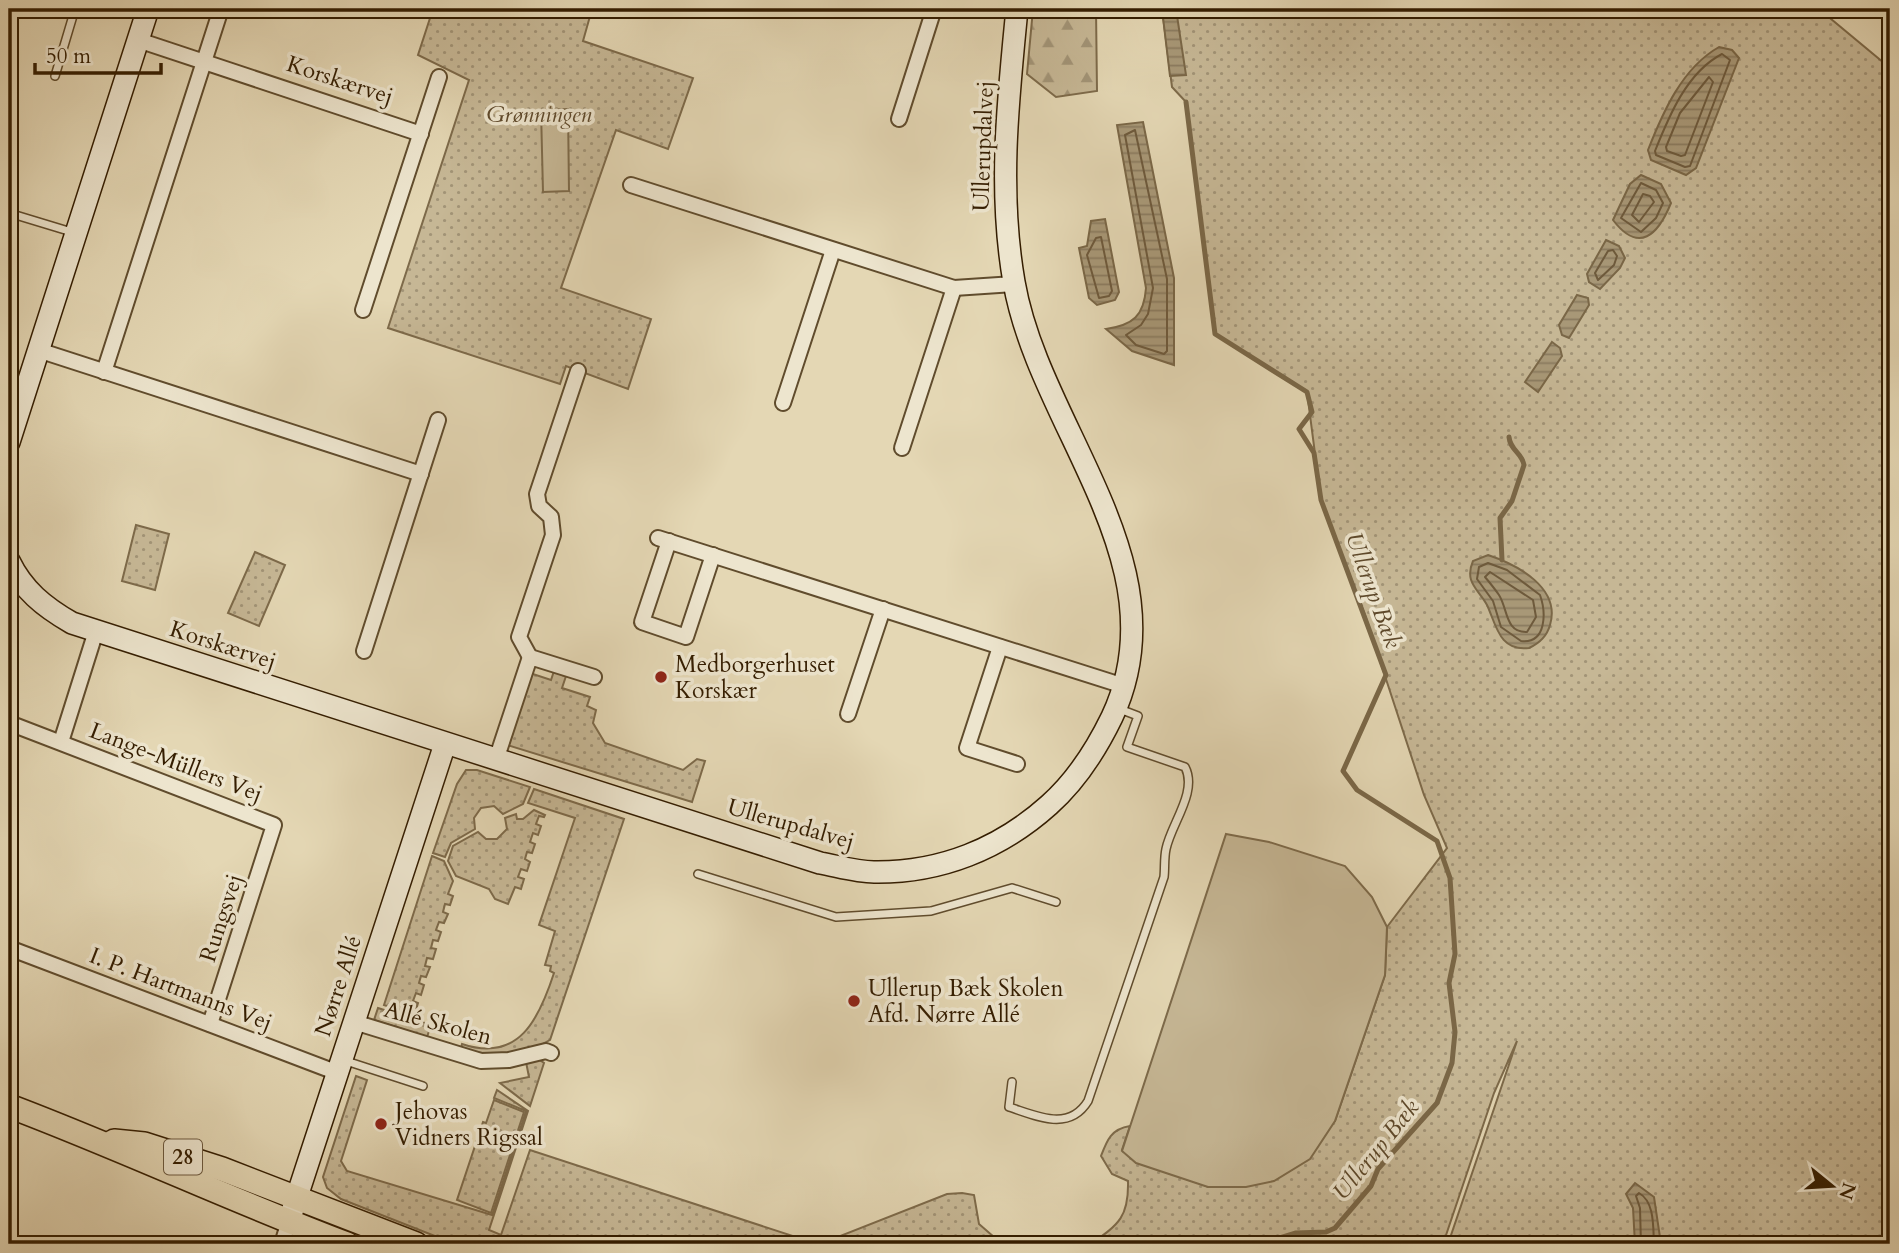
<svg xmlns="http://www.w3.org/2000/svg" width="1899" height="1253" font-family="Cardo,serif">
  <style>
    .grass { fill: url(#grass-dots); stroke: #7d6a4a; stroke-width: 2 }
    .forest { fill: url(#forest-firs); stroke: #7d6a4a; stroke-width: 2 }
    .garden { fill: #c6b795; stroke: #7d6a4a; stroke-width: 2 }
    .water { fill: url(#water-rules); stroke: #7a6747; stroke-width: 2 }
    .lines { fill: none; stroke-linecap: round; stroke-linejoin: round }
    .shore { stroke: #6e5a3c; stroke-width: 2 }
    .stream { stroke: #7a6747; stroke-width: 5 }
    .lane-casing { stroke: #604c2d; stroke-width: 10 }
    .street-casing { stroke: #604c2d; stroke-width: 18 }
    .secondary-casing { stroke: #341d00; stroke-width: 24 }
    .primary-casing { stroke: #341d00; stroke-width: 26 }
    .lane { stroke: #ede5ce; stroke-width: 7 }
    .street { stroke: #ede5ce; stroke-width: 14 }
    .secondary { stroke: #ede5ce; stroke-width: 21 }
    .primary { stroke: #e4d7b4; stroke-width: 23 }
    .poi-dot { fill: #8f2418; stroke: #ede5ce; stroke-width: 2.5 }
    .labels { text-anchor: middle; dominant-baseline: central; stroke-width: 7; stroke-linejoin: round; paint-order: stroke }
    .shield { fill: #ede5ce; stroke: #6c593e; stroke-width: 2 }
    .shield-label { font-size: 21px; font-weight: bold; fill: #341d00 }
    .street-label { font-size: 23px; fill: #341d00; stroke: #ede5ce }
    .park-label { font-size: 23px; font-style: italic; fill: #604b2d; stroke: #ede5ce }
    .poi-label { font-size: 23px; fill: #341d00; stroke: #ede5ce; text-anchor: start }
    .water-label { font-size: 24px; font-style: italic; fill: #5d482a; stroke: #ede5ce }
  </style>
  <defs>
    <pattern id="grass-dots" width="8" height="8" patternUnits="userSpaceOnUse" patternTransform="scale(1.75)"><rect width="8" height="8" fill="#c6b795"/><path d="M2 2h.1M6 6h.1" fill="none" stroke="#a29477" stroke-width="1.8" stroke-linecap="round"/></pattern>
    <pattern id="forest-firs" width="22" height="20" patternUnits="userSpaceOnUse" patternTransform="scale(1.75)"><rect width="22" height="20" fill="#c6b795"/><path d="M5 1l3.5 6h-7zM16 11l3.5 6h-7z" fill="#a29477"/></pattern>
    <pattern id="water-rules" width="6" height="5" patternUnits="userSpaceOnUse" patternTransform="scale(1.75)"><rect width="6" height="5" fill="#a89877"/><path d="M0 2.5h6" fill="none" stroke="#8a7b5f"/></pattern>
  </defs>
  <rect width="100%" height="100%" fill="#e4d7b4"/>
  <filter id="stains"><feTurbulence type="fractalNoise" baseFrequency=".00286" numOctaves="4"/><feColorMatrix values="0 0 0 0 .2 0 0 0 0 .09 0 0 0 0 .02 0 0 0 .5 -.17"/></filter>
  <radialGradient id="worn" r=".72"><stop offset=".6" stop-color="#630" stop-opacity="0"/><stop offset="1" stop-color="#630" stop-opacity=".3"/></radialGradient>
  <g class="grass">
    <polygon points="433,9 592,9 583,41 693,78 668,149 616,130 561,288 651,319 628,389 566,366 560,384 388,328 469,80 418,55"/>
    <path d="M 1162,9 L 1819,9 L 1890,68 L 1890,1244 L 1448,1244 L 1517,1041 L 1494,1093 L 1443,1244 L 1091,1244 C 1119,1224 1129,1217 1128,1181 L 1112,1174 L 1101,1156 C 1107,1140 1111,1129 1130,1126 L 1122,1150 L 1208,1187 L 1335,1121 L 1385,975 L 1387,927 L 1447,848 L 1424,795 L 1365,615 L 1321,500 L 1307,392 L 1215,334 L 1186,102 L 1172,87 Z"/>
    <polygon points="136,525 169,534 155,590 122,581"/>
    <polygon points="255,552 285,565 259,626 228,613"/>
    <polygon points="554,671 566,676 562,688 590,697 587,706 596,710 593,723 605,743 683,770 697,759 705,761 692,802 507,745 530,673 551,680"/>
    <polygon points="466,770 477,770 530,787 523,804 503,814 494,806 481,808 474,818 475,829 451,843 445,857 433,853 457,784"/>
    <path d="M 534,789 L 624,819 L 550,1040 C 523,1056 490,1058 461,1048 L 462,1044 C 519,1063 539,1019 554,973 L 550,971 L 551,966 L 545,965 L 555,931 L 539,925 L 575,818 L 528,803 Z"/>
    <polygon points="534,810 545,815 544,817 539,816 536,824 541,826 538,835 533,833 530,842 535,844 532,853 527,852 525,859 530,862 527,871 521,869 518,877 524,879 521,889 515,887 508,904 495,899 489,889 456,876 448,861 453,846 478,832 486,839 497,839 507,829 505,818 516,814 517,819 523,819"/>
    <polygon points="432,856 444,861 453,881 448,894 453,896 450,905 445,904 443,912 448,914 444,923 439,922 436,930 441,932 438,941 433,940 431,948 436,949 433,959 427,958 425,966 430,967 426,977 421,976 419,983 424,985 421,995 416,993 413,1001 418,1003 415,1013 410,1013 384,1005"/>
    <polygon points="378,1008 431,1025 427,1037 374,1020"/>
    <polygon points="537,1058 544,1063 530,1106 500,1083 529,1077 526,1062"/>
    <polygon points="356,1076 367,1080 341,1161 347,1171 492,1215 526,1111 494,1098 497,1090 528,1111 489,1230 501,1235 530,1150 811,1242 829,1239 831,1244 455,1244 341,1199 327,1188 323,1177"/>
    <polygon points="494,1100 524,1112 491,1213 457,1200 483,1122 486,1123"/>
    <polygon points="962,1193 974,1195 979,1224 1002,1244 837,1244 835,1238 947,1194"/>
  </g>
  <polygon class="forest" points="1033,9 1096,9 1097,91 1056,97 1027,74"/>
  <g class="garden">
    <polygon points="568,109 569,191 543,192 541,110"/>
    <polygon points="1226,834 1269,842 1345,866 1372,897 1387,927 1385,975 1335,1121 1310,1159 1274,1181 1246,1187 1208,1187 1136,1163 1122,1151"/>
  </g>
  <g class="water">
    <polygon points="1162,9 1176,9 1186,75 1170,76"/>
    <path d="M 1719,47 L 1732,50 L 1739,58 L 1696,168 L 1686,175 L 1651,160 L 1648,150 C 1663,112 1682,68 1719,47 Z"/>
    <path d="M 1143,122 L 1174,278 L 1174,365 L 1132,351 L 1106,329 C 1133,325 1144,316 1146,288 L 1117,125 Z"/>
    <path d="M 1641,175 L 1661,184 L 1671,203 C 1658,235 1639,254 1613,220 L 1630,184 Z"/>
    <polygon points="1105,219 1119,292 1115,300 1097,305 1089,298 1079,248 1087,246 1091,221"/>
    <polygon points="1606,240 1619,246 1625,258 1620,268 1600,289 1589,282 1587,274"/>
    <polygon points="1577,295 1588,298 1589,305 1569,338 1562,335 1559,325"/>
    <polygon points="1552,342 1560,348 1562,356 1538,392 1525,382"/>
    <path d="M 1488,555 C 1518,565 1561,588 1550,625 C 1547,636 1540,643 1529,648 C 1499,652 1496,624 1487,605 C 1478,589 1464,582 1473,561 Z"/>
    <polygon points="1635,1183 1654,1197 1661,1244 1635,1244 1633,1208 1626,1194"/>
  </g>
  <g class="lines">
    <g class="shore">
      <path d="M 1722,54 L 1730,60 L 1690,166 L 1685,167 L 1656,155 L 1655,151 C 1669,116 1687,72 1722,54 Z"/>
      <polygon points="1709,77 1713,82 1685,155 1681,156 1667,151 1666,147 1680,113"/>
      <polygon points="1135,130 1167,279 1167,351 1164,354 1136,345 1126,335 1141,325 1148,314 1153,288 1125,135"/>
      <polygon points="1641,183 1656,190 1663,203 1656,218 1641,232 1621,218"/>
      <polygon points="1643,194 1650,196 1654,202 1639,222 1632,215"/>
      <polygon points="1101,237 1112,291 1109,296 1099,298 1087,255 1096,238"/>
      <polygon points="1613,250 1617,256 1614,265 1598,280 1595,273 1608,251"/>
      <path d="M 1488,563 L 1507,570 L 1540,595 C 1546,612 1547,644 1521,641 L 1501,627 L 1493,601 L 1477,579 L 1479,567 Z"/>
      <path d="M 1490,572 L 1533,600 L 1536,617 L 1527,632 C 1505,633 1508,609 1499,595 C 1495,589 1490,583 1485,577 Z"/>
      <path d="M 1641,1244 L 1640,1208 L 1636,1196 L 1639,1193 C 1655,1202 1653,1228 1654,1244"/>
    </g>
    <g class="stream">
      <polyline points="1186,102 1215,334 1307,392 1312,412 1299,429 1314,453 1321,500 1386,675 1343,771 1357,790 1437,841 1450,878 1455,954 1449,983 1455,1032 1452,1063 1437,1103 1378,1169 1371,1186 1335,1228 1326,1232 1296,1233 1260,1244"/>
      <path d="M 1502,560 L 1500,518 L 1512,501 L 1524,465 C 1522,453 1510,450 1509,437"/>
    </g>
    <defs>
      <g id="lane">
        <polyline points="55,76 75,9"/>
        <polyline points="9,213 75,233"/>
        <polyline points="698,874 836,917 931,911 1012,888 1056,902"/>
        <polyline points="343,1060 423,1086"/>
        <path d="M 1012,1082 L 1009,1107 C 1037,1116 1069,1132 1088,1101 L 1164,877 C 1165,868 1164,858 1166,849 C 1171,824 1198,792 1185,767 L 1127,747 L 1138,716 L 1117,708"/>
      </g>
      <g id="street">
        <polyline points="138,40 421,134"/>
        <polyline points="899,119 934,9"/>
        <polyline points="631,185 954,288 1014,284"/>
        <polyline points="363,310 439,77"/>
        <polyline points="38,350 421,474"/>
        <polyline points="104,372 221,9"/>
        <polyline points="783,403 833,250"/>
        <polyline points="902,448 954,288"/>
        <polyline points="658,538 1124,686"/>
        <polyline points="669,541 642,622 686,637 713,555"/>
        <polyline points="1000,647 967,748 1017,764"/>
        <polyline points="364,651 438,420"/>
        <polyline points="530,657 519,637 553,535 551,517 539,506 537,494 578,371"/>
        <polyline points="848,714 883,609"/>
        <polyline points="9,723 274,825 210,1024"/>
        <polyline points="61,742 96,631"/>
        <polyline points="496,760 530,657 594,677"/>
        <polyline points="9,948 338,1073"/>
        <polyline points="354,1022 481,1061 509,1060 546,1051 551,1053"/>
        <polyline points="282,1244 289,1221"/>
      </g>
      <g id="secondary">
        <polyline points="9,442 148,9"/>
        <path d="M 9,561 C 23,590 44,607 72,623 L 820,863 C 837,866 856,872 874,872 C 940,873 1000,849 1049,805 C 1076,781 1096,750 1112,717 C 1184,564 1039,428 1014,282 C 998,190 1008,100 1017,9"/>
        <polyline points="289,1221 445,744"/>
      </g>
      <g id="primary">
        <path d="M 9,1106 C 123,1149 233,1201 347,1244"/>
        <polyline points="114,1141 144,1144 222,1169 416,1244"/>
      </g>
    </defs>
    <use href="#lane" class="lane-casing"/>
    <use href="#street" class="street-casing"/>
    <use href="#secondary" class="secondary-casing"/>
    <use href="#primary" class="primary-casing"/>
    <use href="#lane" class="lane"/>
    <use href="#street" class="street"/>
    <use href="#secondary" class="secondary"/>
    <use href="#primary" class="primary"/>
  </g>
  <g class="poi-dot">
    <circle cx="661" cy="677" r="7"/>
    <circle cx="854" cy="1001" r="7"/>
    <circle cx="381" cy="1124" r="7"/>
  </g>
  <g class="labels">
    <rect class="shield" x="164" y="1139.5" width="38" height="35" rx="5"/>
    <g class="shield-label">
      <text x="183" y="1157">28</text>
    </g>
    <g class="street-label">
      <text transform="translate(340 80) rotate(18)">Korskærvej</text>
      <text transform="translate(983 146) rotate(-88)">Ullerupdalvej</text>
      <text transform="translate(223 645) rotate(18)">Korskærvej</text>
      <text transform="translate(176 762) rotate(21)">Lange-Müllers Vej</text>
      <text transform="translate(791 824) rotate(16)">Ullerupdalvej</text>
      <text transform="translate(221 918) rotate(-72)">Rungsvej</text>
      <text transform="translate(338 986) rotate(-72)">Nørre Allé</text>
      <text transform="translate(181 989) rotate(21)">I. P. Hartmanns Vej</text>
      <text transform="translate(438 1023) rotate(15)">Allé Skolen</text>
    </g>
    <g class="park-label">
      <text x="539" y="114">Grønningen</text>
    </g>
    <g class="poi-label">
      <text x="675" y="664">Medborgerhuset<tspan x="675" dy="26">Korskær</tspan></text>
      <text x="868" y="988">Ullerup Bæk Skolen<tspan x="868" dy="26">Afd. Nørre Allé</tspan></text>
      <text x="395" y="1111">Jehovas<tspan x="395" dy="26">Vidners Rigssal</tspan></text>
    </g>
    <g class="water-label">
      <text transform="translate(1373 590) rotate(70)">Ullerup Bæk</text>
      <text transform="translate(1376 1150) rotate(-51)">Ullerup Bæk</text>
    </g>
  </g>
  <rect width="1899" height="1253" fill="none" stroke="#e4d7b4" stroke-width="35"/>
  <rect x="10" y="10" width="1878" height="1232" fill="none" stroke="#341d00" stroke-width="3.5"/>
  <rect x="18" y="18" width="1864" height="1218" fill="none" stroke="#341d00" stroke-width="2"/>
  <g transform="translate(1832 1186) rotate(108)" stroke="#ede5ce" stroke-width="5" paint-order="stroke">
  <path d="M0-5L12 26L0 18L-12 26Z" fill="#341d00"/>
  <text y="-10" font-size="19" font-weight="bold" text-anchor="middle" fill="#341d00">N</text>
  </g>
  <path d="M35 63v10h126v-10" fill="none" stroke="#341d00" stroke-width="3.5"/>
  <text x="46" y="63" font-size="21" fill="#341d00" stroke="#ede5ce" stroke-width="5" paint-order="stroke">50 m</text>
  <rect width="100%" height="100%" filter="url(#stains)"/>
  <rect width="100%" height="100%" fill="url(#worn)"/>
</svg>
